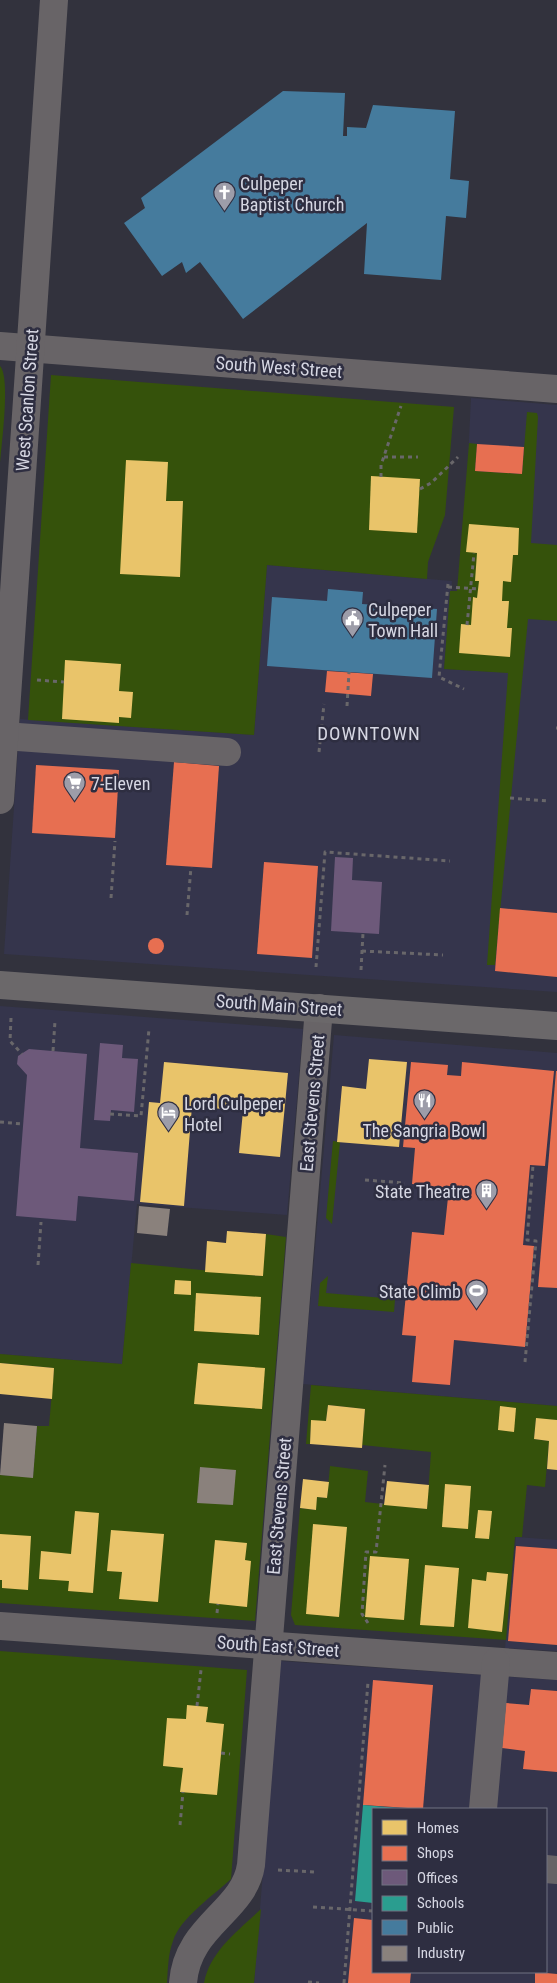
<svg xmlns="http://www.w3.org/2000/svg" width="557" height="1983" font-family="'Roboto Condensed',sans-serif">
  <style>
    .built { fill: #35354c; fill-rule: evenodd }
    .green { fill: #35520b }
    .homes { fill: #e9c46a }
    .shops { fill: #e76f51 }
    .offices { fill: #6d597a }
    .schools { fill: #2a9d8f }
    .public { fill: #457b9d }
    .industry { fill: #8a817c }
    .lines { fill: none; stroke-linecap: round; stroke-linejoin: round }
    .path { stroke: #69676a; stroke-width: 3; stroke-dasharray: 4 4; stroke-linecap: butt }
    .minor { stroke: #686467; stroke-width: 28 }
    .major { stroke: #6b686a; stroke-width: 28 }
    .labels { text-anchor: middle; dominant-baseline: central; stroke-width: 5; stroke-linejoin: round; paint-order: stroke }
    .poi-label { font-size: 18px; fill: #d6d7e3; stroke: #2e2e41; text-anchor: start }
    .street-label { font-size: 18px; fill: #d6d7e3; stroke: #2e2e41 }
    .neighbourhood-label { font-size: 19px; letter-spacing: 1px; fill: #d6d7e3; stroke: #2e2e41 }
  </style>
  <rect width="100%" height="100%" fill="#32323d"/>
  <g class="built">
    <polygon points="471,398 557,405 557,992 4,954 20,719 254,735 267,565 452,581 444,669 516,673 467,481"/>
    <polygon points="0,1006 303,1029 287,1215 137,1204 122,1364 0,1354"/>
    <polygon points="334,1035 557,1053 557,1406 303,1384"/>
    <polygon points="516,1537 557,1540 557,1651 505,1648"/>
    <path d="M 280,1661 L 557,1680 L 557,1983 L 254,1983 ZM 373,1809 L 546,1809 L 546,1972 L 373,1972 Z"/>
  </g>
  <g class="green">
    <path d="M 0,366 C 11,378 1,447 0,466 Z"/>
    <polygon points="51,375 454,407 445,515 428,562 427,579 267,565 254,735 28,720"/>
    <polygon points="527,412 537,413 538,417 531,543 557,545 557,621 528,619 495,965 487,965 508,673 444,669 450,591 457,591 469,443 477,444 475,471 522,474"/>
    <polygon points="333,1141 340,1142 332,1224 326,1218"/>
    <polygon points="266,1234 286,1237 255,1621 0,1603 0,1475 33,1477 37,1426 49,1426 54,1368 0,1363 0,1354 122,1364 131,1263 262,1276"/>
    <polygon points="328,1276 326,1293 395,1299 394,1312 318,1306 320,1283"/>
    <polygon points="311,1385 557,1406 557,1420 536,1419 534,1439 549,1441 545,1487 527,1485 522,1537 515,1537 506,1640 295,1625 291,1615 300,1508 315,1510 317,1497 327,1498 330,1466 368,1471 365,1502 427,1509 431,1452 362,1445 365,1409 328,1405 326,1421 311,1421 310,1444 306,1444"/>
    <path d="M 0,1651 L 247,1670 L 231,1879 C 214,1895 180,1918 173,1941 C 168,1954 168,1969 167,1983 L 0,1983 Z"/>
    <path d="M 261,1909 L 254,1983 L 204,1983 C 210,1951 238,1931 261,1909 Z"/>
  </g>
  <g class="homes">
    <polygon points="126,460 168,462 166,501 183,501 180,577 120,574"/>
    <polygon points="371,476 420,479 417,533 369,530"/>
    <polygon points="469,524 519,528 518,555 513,555 511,582 503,581 502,601 509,601 507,628 512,628 510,657 459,653 461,624 471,625 473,597 477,598 479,581 475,581 477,553 466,552"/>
    <polygon points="65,660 121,664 119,691 133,692 131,718 119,717 119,723 62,719"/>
    <polygon points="369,1059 407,1062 399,1147 337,1142 342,1086 366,1089"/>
    <polygon points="164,1062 288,1073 280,1157 239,1153 243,1111 192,1106 184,1206 140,1202 149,1102 160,1103"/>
    <polygon points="227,1231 266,1234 263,1276 205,1272 207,1241 226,1243"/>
    <polygon points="175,1280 191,1281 191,1295 174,1294"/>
    <polygon points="196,1293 261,1297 259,1335 194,1331"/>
    <polygon points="0,1363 54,1368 52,1399 0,1394"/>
    <polygon points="198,1363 265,1368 262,1409 194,1404"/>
    <polygon points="328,1405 365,1409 362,1448 310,1444 311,1420 326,1421"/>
    <polygon points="500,1406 516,1408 514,1432 498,1430"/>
    <polygon points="536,1418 557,1420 557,1470 547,1469 549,1441 534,1439"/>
    <polygon points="303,1479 329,1482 327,1498 317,1497 316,1510 300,1508"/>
    <polygon points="387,1481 429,1485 427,1509 384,1505"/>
    <polygon points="445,1484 471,1486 468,1529 442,1527"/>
    <polygon points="478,1510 492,1511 489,1539 475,1538"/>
    <polygon points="75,1511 99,1513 93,1593 68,1591 69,1581 39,1579 41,1551 71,1554"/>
    <polygon points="313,1524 347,1527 339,1617 306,1614"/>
    <polygon points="111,1530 164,1534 158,1602 119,1599 122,1572 107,1571"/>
    <polygon points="0,1534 31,1536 28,1590 2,1588 2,1580 0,1580"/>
    <polygon points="215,1540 247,1543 245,1560 251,1561 247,1607 209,1603"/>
    <polygon points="370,1556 409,1559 404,1620 365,1617"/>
    <polygon points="425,1565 459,1568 454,1627 420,1625"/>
    <polygon points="487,1572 508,1574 502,1632 468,1628 472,1579 486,1581"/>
    <polygon points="187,1705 208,1707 206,1722 224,1724 217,1795 180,1792 183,1768 163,1766 167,1718 186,1719"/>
  </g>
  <g class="shops">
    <polygon points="477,444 524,447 522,474 475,471"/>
    <polygon points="327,671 373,674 371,696 325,692"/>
    <polygon points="174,762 219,766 212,868 166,865"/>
    <polygon points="36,765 119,770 115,838 32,833"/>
    <polygon points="264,862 318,866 312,958 257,954"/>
    <polygon points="500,908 557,913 557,977 495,971"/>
    <circle cx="156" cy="946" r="8"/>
    <polygon points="411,1062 448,1065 447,1075 461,1076 462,1062 554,1071 545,1166 530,1165 523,1245 534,1246 525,1347 454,1340 450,1385 412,1382 416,1336 402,1335 412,1232 444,1235 449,1188 412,1184 415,1148 403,1147"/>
    <polygon points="556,1071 557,1071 557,1288 538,1287"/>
    <polygon points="516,1546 557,1549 557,1645 508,1641"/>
    <polygon points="373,1680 433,1685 423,1809 363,1805"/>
    <polygon points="531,1689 557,1691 557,1772 523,1769 525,1751 502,1748 506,1703 529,1705"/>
    <polygon points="354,1918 373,1920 373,1972 411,1972 410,1983 348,1983"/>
    <polygon points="535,1972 557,1974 557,1983 535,1983"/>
  </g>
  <g class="offices">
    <polygon points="335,857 353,858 352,880 382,882 379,934 331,931"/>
    <polygon points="100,1043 123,1045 122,1058 138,1059 134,1112 111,1110 110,1121 94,1120"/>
    <polygon points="29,1049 87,1054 80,1148 138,1153 134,1201 78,1196 76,1221 16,1216 27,1075 17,1064 18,1056"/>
  </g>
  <polygon class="schools" points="363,1805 397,1808 373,1809 373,1903 355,1901"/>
  <g class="public">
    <polygon points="283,91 345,93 343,136 347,136 347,127 366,128 373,105 455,111 450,179 469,181 466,218 446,216 441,280 364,274 367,223 243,319 200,262 186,273 182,262 162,276 124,223 145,208 141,198"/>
    <polygon points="328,589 363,592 362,604 437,609 432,678 267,666 272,597 327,601"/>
  </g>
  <g class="industry">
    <polygon points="139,1206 170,1209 167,1236 137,1233"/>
    <polygon points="4,1423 37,1426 33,1478 0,1475"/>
    <polygon points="200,1467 236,1470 233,1505 197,1503"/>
  </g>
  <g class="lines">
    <g class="path">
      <polyline points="384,457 418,457"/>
      <polyline points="381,477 381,465 401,406"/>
      <polyline points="420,489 431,483 458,457"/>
      <polyline points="448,584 439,677 464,689"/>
      <polyline points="448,587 478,589"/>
      <polyline points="467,625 474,553"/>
      <polyline points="37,680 64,682"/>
      <polyline points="347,706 349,672"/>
      <polyline points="556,728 557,728"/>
      <polyline points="319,752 324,704"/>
      <polyline points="510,798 548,801"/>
      <polyline points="111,898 115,841"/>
      <polyline points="187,915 191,867"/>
      <polyline points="362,951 443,955"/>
      <polyline points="316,967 325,852 450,861"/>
      <polyline points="361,970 363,933"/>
      <polyline points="11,1018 10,1041 22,1054"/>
      <polyline points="53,1051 55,1021"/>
      <polyline points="110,1114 141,1116 149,1029"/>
      <polyline points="0,1122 23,1124"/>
      <polyline points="365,1180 405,1183"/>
      <polyline points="38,1265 41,1222"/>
      <polyline points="525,1362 536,1241 527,1240 533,1165"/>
      <polyline points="217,1613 218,1604"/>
      <polyline points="368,1623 362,1614 366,1552 376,1552 385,1465"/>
      <polyline points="197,1706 201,1670"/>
      <polyline points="221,1753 230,1754"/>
      <polyline points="180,1825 183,1792"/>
      <polyline points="278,1870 316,1872"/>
      <polyline points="313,1907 373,1911"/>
      <polyline points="308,1982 319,1983"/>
      <polyline points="344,1983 368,1682"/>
    </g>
    <g class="minor">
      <polyline points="0,346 557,389"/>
      <polyline points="4,736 227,752"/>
      <polyline points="0,800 54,0"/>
      <polyline points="0,1626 557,1666"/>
      <polyline points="483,1809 496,1662"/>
      <polyline points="546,1869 557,1870"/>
      <path d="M 183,1983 C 187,1925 244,1912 251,1865 L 319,1008"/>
    </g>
    <polyline class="major" points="0,985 557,1026"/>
  </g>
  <defs>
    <symbol id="church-pin" viewBox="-11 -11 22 30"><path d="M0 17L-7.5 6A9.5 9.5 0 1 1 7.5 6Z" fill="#9d9da9" stroke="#2e2e41"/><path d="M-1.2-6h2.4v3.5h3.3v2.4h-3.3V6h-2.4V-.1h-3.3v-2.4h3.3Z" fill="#fff"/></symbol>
    <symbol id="civic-pin" viewBox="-11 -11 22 30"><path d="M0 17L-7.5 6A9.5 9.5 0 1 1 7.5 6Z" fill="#9d9da9" stroke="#2e2e41"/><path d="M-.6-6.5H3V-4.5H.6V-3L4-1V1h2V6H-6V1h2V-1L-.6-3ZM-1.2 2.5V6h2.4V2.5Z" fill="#fff"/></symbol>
    <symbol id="supermarket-pin" viewBox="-11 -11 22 30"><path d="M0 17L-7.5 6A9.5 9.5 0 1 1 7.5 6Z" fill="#9d9da9" stroke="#2e2e41"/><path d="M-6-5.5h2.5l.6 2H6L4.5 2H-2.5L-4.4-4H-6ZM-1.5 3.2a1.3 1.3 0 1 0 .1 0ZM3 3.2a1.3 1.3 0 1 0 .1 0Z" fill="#fff"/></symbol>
    <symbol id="restaurant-pin" viewBox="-11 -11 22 30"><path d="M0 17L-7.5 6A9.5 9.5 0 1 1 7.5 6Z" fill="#9d9da9" stroke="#2e2e41"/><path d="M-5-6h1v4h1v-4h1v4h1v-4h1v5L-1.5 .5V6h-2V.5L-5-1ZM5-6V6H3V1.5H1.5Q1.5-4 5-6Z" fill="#fff"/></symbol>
    <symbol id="hotel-pin" viewBox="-11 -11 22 30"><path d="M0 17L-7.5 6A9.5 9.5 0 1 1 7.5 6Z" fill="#9d9da9" stroke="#2e2e41"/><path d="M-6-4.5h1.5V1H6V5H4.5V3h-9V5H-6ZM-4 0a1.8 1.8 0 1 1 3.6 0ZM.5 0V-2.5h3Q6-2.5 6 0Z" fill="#fff"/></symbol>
    <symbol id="building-pin" viewBox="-11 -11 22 30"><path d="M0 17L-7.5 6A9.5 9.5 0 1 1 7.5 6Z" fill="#9d9da9" stroke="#2e2e41"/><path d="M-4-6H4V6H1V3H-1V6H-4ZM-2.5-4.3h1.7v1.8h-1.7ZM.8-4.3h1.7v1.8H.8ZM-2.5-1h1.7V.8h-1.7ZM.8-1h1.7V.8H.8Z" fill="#fff"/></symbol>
    <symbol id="stadium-pin" viewBox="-11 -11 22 30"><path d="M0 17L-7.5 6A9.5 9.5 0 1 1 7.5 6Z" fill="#9d9da9" stroke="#2e2e41"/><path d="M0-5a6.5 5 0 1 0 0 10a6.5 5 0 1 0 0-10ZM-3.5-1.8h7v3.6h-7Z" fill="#fff"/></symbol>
  </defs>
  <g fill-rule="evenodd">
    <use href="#church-pin" x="212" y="180" width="25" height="34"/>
    <use href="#civic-pin" x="340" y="606" width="25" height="34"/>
    <use href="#supermarket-pin" x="62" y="770" width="25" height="34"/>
    <use href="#restaurant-pin" x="412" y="1088" width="25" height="34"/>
    <use href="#hotel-pin" x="156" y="1100" width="25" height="34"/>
    <use href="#building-pin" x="474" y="1178" width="25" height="34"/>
    <use href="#stadium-pin" x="464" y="1278" width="25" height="34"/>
  </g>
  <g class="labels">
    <g class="poi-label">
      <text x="240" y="183">Culpeper<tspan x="240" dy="21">Baptist Church</tspan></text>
      <text x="368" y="609">Culpeper<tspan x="368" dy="21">Town Hall</tspan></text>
      <text x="91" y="783">7-Eleven</text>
      <text x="184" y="1103">Lord Culpeper<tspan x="184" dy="21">Hotel</tspan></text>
      <text x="424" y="1130" text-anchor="middle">The Sangria Bowl</text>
      <text x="470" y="1191" text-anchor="end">State Theatre</text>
      <text x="461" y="1291" text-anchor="end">State Climb</text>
    </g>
    <g class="street-label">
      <text transform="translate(279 367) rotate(4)">South West Street</text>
      <text transform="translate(27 400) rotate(-86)">West Scanlon Street</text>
      <text transform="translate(279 1005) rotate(4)">South Main Street</text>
      <text transform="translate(312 1103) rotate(-85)">East Stevens Street</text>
      <text transform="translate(279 1506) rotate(-85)">East Stevens Street</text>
      <text transform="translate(278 1646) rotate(4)">South East Street</text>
    </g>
    <g class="neighbourhood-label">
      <text x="369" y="733">DOWNTOWN</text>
    </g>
  </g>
  <rect x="372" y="1808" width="175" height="165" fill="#2e2e41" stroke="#717282"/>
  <rect x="382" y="1820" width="25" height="15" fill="#e9c46a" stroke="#717282"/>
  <text x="417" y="1833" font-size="15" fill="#d6d7e3">Homes</text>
  <rect x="382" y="1846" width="25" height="15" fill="#e76f51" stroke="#717282"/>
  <text x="417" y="1858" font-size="15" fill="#d6d7e3">Shops</text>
  <rect x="382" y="1870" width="25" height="15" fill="#6d597a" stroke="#717282"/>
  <text x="417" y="1883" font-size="15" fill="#d6d7e3">Offices</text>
  <rect x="382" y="1896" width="25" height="15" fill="#2a9d8f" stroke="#717282"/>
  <text x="417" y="1908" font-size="15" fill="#d6d7e3">Schools</text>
  <rect x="382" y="1920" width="25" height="15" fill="#457b9d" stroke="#717282"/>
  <text x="417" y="1933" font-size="15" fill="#d6d7e3">Public</text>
  <rect x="382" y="1946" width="25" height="15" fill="#8a817c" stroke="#717282"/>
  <text x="417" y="1958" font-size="15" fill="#d6d7e3">Industry</text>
</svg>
